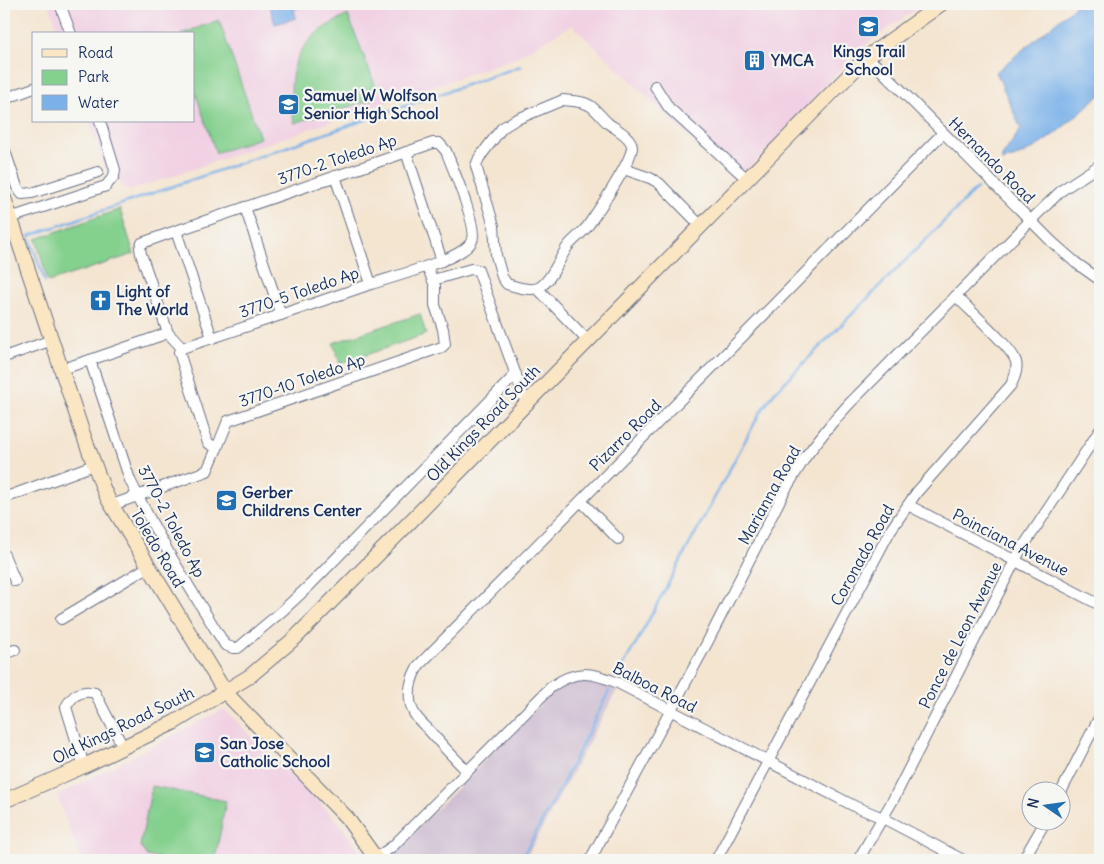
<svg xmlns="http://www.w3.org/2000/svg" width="1104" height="864" font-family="Delius,sans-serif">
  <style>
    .built { fill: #f1d0e3 }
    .industrial { fill: #cebed1 }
    .green { fill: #84d08d; stroke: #508076 }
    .water { fill: #7ab1e9; stroke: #4a70a4 }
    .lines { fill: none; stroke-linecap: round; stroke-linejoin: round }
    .stream { stroke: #7ab1e9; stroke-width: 2.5 }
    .street-casing { stroke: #676f86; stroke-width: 12 }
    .secondary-casing { stroke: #676f86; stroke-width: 16 }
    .street { stroke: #fff; stroke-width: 10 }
    .secondary { stroke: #fbe6c3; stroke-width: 14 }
    .labels { text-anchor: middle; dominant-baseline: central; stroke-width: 4.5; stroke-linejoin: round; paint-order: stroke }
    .poi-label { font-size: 16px; font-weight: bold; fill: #1b2f5e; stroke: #f6f6f2; text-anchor: start }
    .street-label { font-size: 16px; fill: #1b2f5e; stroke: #f6f6f2 }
  </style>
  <rect width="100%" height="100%" fill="#f6f6f2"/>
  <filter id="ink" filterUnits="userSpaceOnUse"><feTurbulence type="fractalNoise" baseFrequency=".02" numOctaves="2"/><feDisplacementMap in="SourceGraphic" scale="10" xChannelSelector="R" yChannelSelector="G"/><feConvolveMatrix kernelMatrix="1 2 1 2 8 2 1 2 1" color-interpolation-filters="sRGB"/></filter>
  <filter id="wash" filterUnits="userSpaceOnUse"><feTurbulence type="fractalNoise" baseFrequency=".0096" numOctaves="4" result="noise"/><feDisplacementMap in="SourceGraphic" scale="20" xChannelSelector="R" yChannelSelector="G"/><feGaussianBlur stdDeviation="1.12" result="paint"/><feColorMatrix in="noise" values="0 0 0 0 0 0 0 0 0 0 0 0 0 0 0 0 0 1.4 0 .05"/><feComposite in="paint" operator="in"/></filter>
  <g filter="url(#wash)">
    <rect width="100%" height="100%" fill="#f4e5d1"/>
    <g class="built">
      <polygon points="49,4 923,4 859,49 737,182 572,25 515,58 129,191 107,171 89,121 194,121 194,34 59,34"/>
      <polygon points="224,709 338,821 366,860 81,860 57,796"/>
    </g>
    <polygon class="industrial" points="591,677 618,688 525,860 386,860 558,686"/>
    <g class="green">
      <path d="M 348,15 L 377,90 L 372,100 L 294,123 C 289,86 287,55 321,30 C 329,24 339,20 348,15 Z"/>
      <polygon points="219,20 260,138 216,153 194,89 194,34 181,34"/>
      <polygon points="120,209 134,254 48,282 36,239"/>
      <polygon points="420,314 426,334 340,364 333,343"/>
      <polygon points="152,786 226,801 215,860 169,860 147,856 140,846"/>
    </g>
    <g class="water">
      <polygon points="269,4 307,4 307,5 294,9 296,18 275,24"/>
      <path d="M 1078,4 L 1100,4 L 1100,95 C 1071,119 1040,153 1002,161 L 1002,156 L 1021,129 L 996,72 Z"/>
    </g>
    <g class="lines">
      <g class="stream">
        <polyline points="45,281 29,236 521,66"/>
        <polyline points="620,671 639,638 760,413 774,393 977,188"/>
        <polyline points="521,860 561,787 609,691"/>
      </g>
    </g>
  </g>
  <g filter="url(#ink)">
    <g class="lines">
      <defs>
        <g id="street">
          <polyline points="60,4 71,34"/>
          <polyline points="866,58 876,65 1052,242 1076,263 1100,280"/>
          <polyline points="655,86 669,108 747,179"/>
          <polyline points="4,99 34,88"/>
          <path d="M 563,100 C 572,101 585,101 592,107 C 598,112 603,119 609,124 C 616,129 632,137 632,147 C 632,161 596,214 587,227 C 581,234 574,239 568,246 C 560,257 552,280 540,287 C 532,292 516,287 507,284 L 502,277 L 496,255 L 494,226 L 476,166 L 479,158 L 502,128 L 515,120 Z"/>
          <polyline points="4,148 17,187 22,194 32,193 98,172"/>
          <polyline points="406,152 442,261"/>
          <polyline points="624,169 650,178 659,183 701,226"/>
          <polyline points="335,176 371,284"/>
          <polyline points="245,207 281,315"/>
          <polyline points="10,218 106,186 114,176 115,170 100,121"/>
          <polyline points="176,231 212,338"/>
          <polyline points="433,280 471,269 478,270 526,403"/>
          <polyline points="538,289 588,341"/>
          <path d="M 168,333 L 90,360 L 130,480 C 156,535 190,588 222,640 L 225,645 L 233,648 L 238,648 L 281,612 L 310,585 L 516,374"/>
          <path d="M 182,348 C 243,328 304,307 365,286 C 390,278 416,271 441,261 C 450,258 467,250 472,241 C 479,230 452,166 446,151 L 439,143 L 433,143 L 167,234 L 142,243 L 140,248 L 141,254 L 168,333 L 182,348 L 179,352 L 208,443 L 217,448 L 228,421 L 442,347 L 445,344 L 443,329 L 435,305 L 435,286 L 427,266"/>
          <polyline points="4,357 52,340"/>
          <polyline points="62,369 90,360"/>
          <polyline points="4,498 94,465"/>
          <polyline points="581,501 618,539"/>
          <polyline points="112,505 207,471 217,448"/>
          <polyline points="908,505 1100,605"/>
          <polyline points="4,555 15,581"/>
          <polyline points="61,619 148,567"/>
          <polyline points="4,654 15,650"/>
          <path d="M 84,766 L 66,707 C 72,695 82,689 95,693 L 123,747"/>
          <path d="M 467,771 C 453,757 440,743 427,728 C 423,724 417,719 414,713 C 406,698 410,678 419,665 L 943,133"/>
          <polyline points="1061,792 1100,716"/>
          <path d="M 376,858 L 393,846 L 551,687 C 576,669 591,672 618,683 L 856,807 L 883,818 L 963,860"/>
          <polyline points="590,860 707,643 785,490 806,456 831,424 849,404 1031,220 1062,190 1100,165"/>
          <path d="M 716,860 L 890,531 L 917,492 L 1011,385 C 1014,378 1018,370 1016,362 C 1013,348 969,310 956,296"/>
          <polyline points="858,860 893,800 1019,553 1100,430"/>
          <polyline points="1023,860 1045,822"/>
        </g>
        <g id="secondary">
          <polyline points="4,198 83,434 103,488 108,499 225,692 347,818 377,860"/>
          <polyline points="4,801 84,766 175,722 250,676 295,638 402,530 866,58 941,4"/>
        </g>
      </defs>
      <use href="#street" class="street-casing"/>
      <use href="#secondary" class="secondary-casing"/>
      <use href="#street" class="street"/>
      <use href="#secondary" class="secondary"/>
    </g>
  </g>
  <defs>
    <symbol id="school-square" viewBox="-11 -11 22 22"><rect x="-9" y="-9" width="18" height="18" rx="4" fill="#1f6fb2" stroke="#f6f6f2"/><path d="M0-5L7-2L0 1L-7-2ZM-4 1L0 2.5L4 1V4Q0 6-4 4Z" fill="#fff"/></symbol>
    <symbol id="building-square" viewBox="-11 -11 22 22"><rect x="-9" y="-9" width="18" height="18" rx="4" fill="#1f6fb2" stroke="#f6f6f2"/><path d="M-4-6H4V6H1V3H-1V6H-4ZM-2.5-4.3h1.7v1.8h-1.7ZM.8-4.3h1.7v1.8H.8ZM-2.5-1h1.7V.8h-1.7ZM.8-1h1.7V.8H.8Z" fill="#fff"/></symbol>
    <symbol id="church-square" viewBox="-11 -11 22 22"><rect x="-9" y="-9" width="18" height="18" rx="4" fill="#1f6fb2" stroke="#f6f6f2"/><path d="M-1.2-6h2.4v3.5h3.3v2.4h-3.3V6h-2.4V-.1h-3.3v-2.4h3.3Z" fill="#fff"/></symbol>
  </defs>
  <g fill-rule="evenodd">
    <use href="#school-square" x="856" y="14" width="25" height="25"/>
    <use href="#building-square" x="742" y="48" width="25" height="25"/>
    <use href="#school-square" x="276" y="92" width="25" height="25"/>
    <use href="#church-square" x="88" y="288" width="25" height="25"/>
    <use href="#school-square" x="214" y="488" width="25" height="25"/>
    <use href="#school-square" x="192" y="740" width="25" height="25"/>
  </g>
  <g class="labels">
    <g class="poi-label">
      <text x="869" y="51" text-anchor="middle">Kings Trail<tspan x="869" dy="18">School</tspan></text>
      <text x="771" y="60">YMCA</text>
      <text x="304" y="95">Samuel W Wolfson<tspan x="304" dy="18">Senior High School</tspan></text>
      <text x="116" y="291">Light of<tspan x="116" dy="18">The World</tspan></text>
      <text x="242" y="492">Gerber<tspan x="242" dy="18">Childrens Center</tspan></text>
      <text x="220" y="743">San Jose<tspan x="220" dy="18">Catholic School</tspan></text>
    </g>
    <g class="street-label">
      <text transform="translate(337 159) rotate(-19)">3770-2 Toledo Ap</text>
      <text transform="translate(992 160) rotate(45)">Hernando Road</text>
      <text transform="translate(299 292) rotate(-19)">3770-5 Toledo Ap</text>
      <text transform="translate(302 380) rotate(-19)">3770-10 Toledo Ap</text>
      <text transform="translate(483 423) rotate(-46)">Old Kings Road South</text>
      <text transform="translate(625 435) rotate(-45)">Pizarro Road</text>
      <text transform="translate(769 495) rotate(-61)">Marianna Road</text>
      <text transform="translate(172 521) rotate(62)">3770-2 Toledo Ap</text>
      <text transform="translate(1011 542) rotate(27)">Poinciana Avenue</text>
      <text transform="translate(158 548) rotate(59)">Toledo Road</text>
      <text transform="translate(862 555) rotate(-61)">Coronado Road</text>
      <text transform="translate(960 635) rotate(-63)">Ponce de Leon Avenue</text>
      <text transform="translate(655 687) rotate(27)">Balboa Road</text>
      <text transform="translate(123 725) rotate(-26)">Old Kings Road South</text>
    </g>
  </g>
  <rect width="1104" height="864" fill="none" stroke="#f6f6f2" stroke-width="20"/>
  <rect x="32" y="32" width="162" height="90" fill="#f6f6f2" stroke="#9ea6b7"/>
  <rect x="42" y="49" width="25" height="8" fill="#fbe6c3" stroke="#9ea6b7"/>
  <text x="78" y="58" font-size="15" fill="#1b2f5e">Road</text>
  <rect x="42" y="70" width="25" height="15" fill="#84d08d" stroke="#9ea6b7"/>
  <text x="78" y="82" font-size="15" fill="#1b2f5e">Park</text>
  <rect x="42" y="95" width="25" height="15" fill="#7ab1e9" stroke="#9ea6b7"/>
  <text x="78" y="108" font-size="15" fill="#1b2f5e">Water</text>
  <g transform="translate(1046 806) rotate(283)"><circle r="24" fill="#f6f6f2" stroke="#9ea6b7"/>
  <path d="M0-4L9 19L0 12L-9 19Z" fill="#1f6fb2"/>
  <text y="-8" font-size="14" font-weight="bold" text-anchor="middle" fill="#1b2f5e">N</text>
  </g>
</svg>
